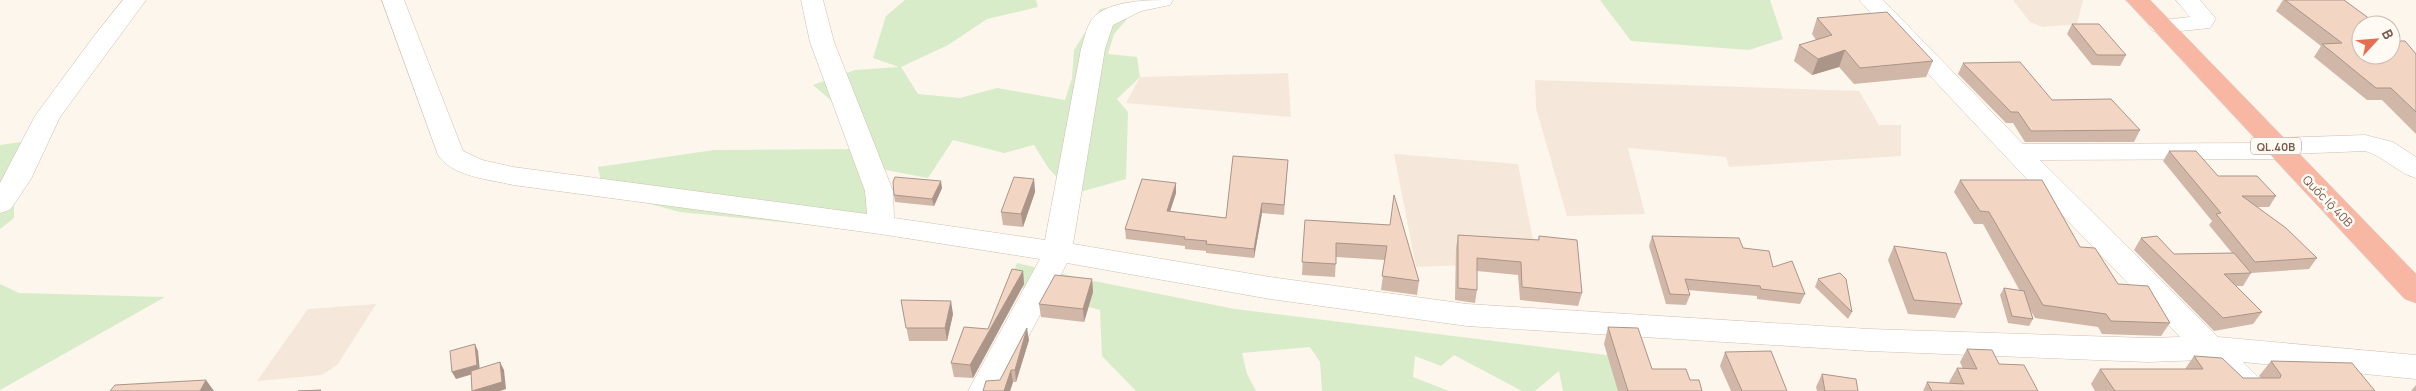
<svg xmlns="http://www.w3.org/2000/svg" width="2416" height="391" font-family="Manrope,sans-serif">
  <style>
    .residential { fill: #f5e8da }
    .green { fill: #d8ecc9 }
    .lines { fill: none; stroke-linecap: round; stroke-linejoin: round }
    .minor-casing { stroke: #d1beb0; stroke-width: 1 }
    .highway-casing { stroke: #dad1cd; stroke-width: 1 }
    .minor { fill: #fff; fill-rule: evenodd }
    .highway { fill: #f7b7a3; fill-rule: evenodd }
    .wall { fill: #d1b7a8 }
    .shaded-wall { fill: #aa9588 }
    .building { fill: #f3d5c3; stroke: #aa9588 }
    .labels { text-anchor: middle; dominant-baseline: central; stroke-width: 5; stroke-linejoin: round; paint-order: stroke }
    .shield { fill: #fffaf3; stroke: #a28b7f; stroke-width: 1 }
    .shield-label { font-size: 11px; font-weight: bold; fill: #7a5c4d }
    .street-label { font-size: 12px; fill: #7a5c4d; stroke: #fffaf3 }
  </style>
  <rect width="100%" height="100%" fill="#fdf6ec"/>
  <g class="residential">
    <polygon points="2013,0 2083,0 2077,24 2042,27 2030,22"/>
    <polygon points="1288,73 1291,117 1126,103 1140,77"/>
    <polygon points="1535,80 1859,91 1879,125 1901,125 1901,156 1729,167 1726,157 1628,148 1645,214 1567,216 1536,108"/>
    <polygon points="1394,154 1518,164 1539,270 1468,265 1416,267"/>
    <polygon points="376,304 338,364 322,375 257,381 308,309"/>
  </g>
  <g class="green">
    <polygon points="905,0 1036,0 1038,7 987,19 948,45 901,67 918,94 960,98 997,88 1065,100 1072,78 1074,50 1100,9 1116,6 1127,19 1114,34 1108,54 1137,57 1140,77 1117,99 1128,112 1126,179 1073,194 1049,169 1034,145 1004,153 953,140 928,178 881,169 833,102 813,85 855,70 899,67 873,58 886,16"/>
    <polygon points="1600,0 1770,0 1783,39 1749,50 1631,41"/>
    <polygon points="21,142 14,180 14,218 0,229 0,145"/>
    <polygon points="856,149 882,232 680,212 603,191 598,167 714,150"/>
    <polygon points="1017,263 1084,279 1235,309 1622,357 1625,391 1563,391 1559,371 1535,391 1522,391 1454,355 1441,366 1415,356 1413,377 1449,391 1322,391 1320,362 1310,347 1242,353 1247,374 1256,391 1136,391 1102,356 1100,310 1032,293 1010,281"/>
    <polygon points="0,284 19,293 165,297 0,390"/>
  </g>
  <g class="lines">
    <defs>
      <g id="minor">
        <polygon points="123,0 146,0 60,117 31,179 10,210 0,213 0,183 35,116 94,36"/>
        <path d="M 382,0 L 404,0 L 463,151 L 482,160 L 513,167 L 867,214 L 865,191 L 810,42 L 801,0 L 823,0 L 834,42 L 893,191 L 894,218 L 1045,240 L 1081,49 C 1084,40 1086,28 1092,19 C 1108,0 1149,0 1173,0 L 1170,5 L 1141,11 L 1113,25 L 1105,49 L 1073,244 L 1270,277 L 1467,304 L 1869,329 L 2148,338 L 2180,337 L 2007,158 L 1859,0 L 1883,0 L 2023,144 L 2265,143 L 2276,138 L 2365,135 L 2393,142 L 2416,157 L 2416,178 C 2397,173 2384,156 2365,151 L 2291,154 L 2289,157 L 2280,159 L 2040,160 L 2218,337 L 2416,355 L 2416,379 L 2243,362 L 2263,382 L 2268,391 L 2232,391 L 2202,360 L 2148,362 L 1869,351 L 1467,326 L 1270,299 L 1067,263 L 1000,391 L 968,391 L 1040,259 L 880,234 L 513,185 C 489,179 452,177 438,155 Z"/>
        <polygon points="2176,0 2200,0 2216,19 2210,28 2161,33 2153,31 2149,26 2153,21 2190,17"/>
      </g>
      <polygon id="highway" points="2126,0 2150,0 2416,274 2416,303 2405,299"/>
    </defs>
    <use href="#minor" class="minor-casing"/>
    <use href="#highway" class="highway-casing"/>
    <use href="#minor" class="minor"/>
    <use href="#highway" class="highway"/>
  </g>
  <g class="wall">
    <polygon points="2283,0 2344,0 2416,54 2416,134 2382,100 2367,100 2314,57 2321,46 2276,11"/>
    <polygon points="1817,18 1933,61 1926,77 1854,84 1839,67 1812,75 1794,61 1799,45 1816,40 1812,34"/>
    <polygon points="2072,24 2126,55 2120,66 2092,65 2067,34"/>
    <polygon points="1963,63 2052,100 2140,130 2134,142 2025,142 2013,123 2006,123 1958,74"/>
    <polygon points="2169,151 2218,176 2276,196 2269,207 2256,207 2317,258 2309,269 2251,273 2243,286 2236,286 2262,312 2253,324 2214,331 2134,250 2141,238 2174,254 2232,253 2209,225 2212,221 2163,161"/>
    <polygon points="1288,160 1284,215 1262,213 1254,258 1206,253 1206,251 1185,249 1185,246 1126,239 1125,229 1176,193 1170,211 1226,218"/>
    <polygon points="1034,179 1035,192 1023,227 1003,225 1001,212"/>
    <polygon points="1960,180 2080,247 2118,284 2170,323 2161,336 2102,334 2098,327 2035,318 2030,309 2033,319 2029,326 2008,323 2000,295 2004,288 2020,291 1983,224 1974,224 1954,192"/>
    <polygon points="942,188 934,206 895,202 894,195"/>
    <polygon points="1305,220 1390,225 1419,281 1417,295 1381,290 1385,260 1336,257 1335,277 1302,275"/>
    <polygon points="1458,235 1538,240 1539,236 1582,293 1578,306 1520,300 1518,275 1477,271 1477,290 1475,303 1455,300 1456,248"/>
    <polygon points="1652,236 1743,248 1773,267 1805,294 1800,304 1757,299 1757,296 1688,290 1690,295 1686,305 1666,304 1649,246"/>
    <polygon points="1894,246 1962,304 1955,318 1908,314 1888,260"/>
    <polygon points="1023,271 1024,284 973,378 954,377 951,363 988,329"/>
    <polygon points="1092,279 1093,292 1084,322 1041,317 1039,304"/>
    <polygon points="1818,279 1852,312 1848,319 1815,287"/>
    <polygon points="901,300 953,314 947,341 909,341"/>
    <polygon points="1608,327 1652,369 1690,380 1702,391 1618,391 1604,344"/>
    <polygon points="1029,340 1016,382 1013,382 1010,391 983,391 1000,380"/>
    <polygon points="1967,349 1999,364 2038,391 1923,391 1927,382 1950,383 1949,382 1957,368 1963,369 1960,362"/>
    <polygon points="1725,352 1787,391 1731,391 1720,366"/>
    <polygon points="2194,356 2243,378 2261,378 2259,376 2271,361 2375,391 2095,391 2091,384 2100,369 2185,369"/>
    <polygon points="1822,374 1858,391 1817,391 1816,387"/>
    <polygon points="2416,385 2416,391 2411,391"/>
  </g>
  <g class="shaded-wall">
    <polygon points="1845,50 1839,67 1812,75 1818,59"/>
    <polygon points="1034,179 1035,192 1023,227 1021,214"/>
    <polygon points="941,181 942,188 934,206 932,199"/>
    <polygon points="1176,183 1176,193 1167,221 1167,211"/>
    <polygon points="1262,203 1262,213 1254,258 1254,249"/>
    <polygon points="1023,271 1024,284 973,378 970,365"/>
    <polygon points="1092,279 1093,292 1084,322 1083,309"/>
    <polygon points="951,301 953,314 947,341 945,328"/>
    <polygon points="1027,328 1029,340 1016,382 1015,370"/>
    <polygon points="475,344 478,351 480,372 456,379 452,372"/>
    <polygon points="500,362 504,370 506,389 500,391 474,391"/>
    <polygon points="1011,370 1013,382 1010,391 1004,391"/>
    <polygon points="206,380 214,391 200,391"/>
  </g>
  <g class="building">
    <polygon points="2285,0 2344,0 2378,25 2361,25 2361,55 2391,55 2391,34 2400,41 2405,41 2416,54 2416,112 2391,88 2376,88 2322,44 2342,43"/>
    <polygon points="1887,12 1933,61 1860,68 1845,50 1818,59 1799,45 1832,35 1817,18"/>
    <polygon points="2072,24 2099,24 2126,55 2097,55"/>
    <polygon points="2020,62 2052,100 2111,99 2140,130 2031,131 2018,112 2011,112 1963,63"/>
    <polygon points="2169,151 2196,151 2218,176 2257,176 2276,196 2242,196 2286,228 2317,258 2255,262 2216,214 2221,213"/>
    <polygon points="1233,156 1288,160 1284,205 1262,203 1254,249 1206,244 1207,241 1184,239 1185,237 1125,229 1142,179 1176,183 1167,211 1226,218"/>
    <polygon points="895,177 941,181 932,199 894,195 893,182"/>
    <polygon points="1014,177 1034,179 1021,214 1001,212"/>
    <polygon points="1960,180 2042,180 2080,247 2095,248 2118,284 2148,286 2170,323 2111,321 2106,314 2043,305 1989,212 1980,211"/>
    <polygon points="1394,195 1419,281 1382,276 1387,246 1336,243 1336,264 1302,262 1305,220 1390,225"/>
    <polygon points="1458,235 1539,240 1539,236 1577,240 1582,293 1522,287 1521,262 1477,258 1477,290 1458,288"/>
    <polygon points="1652,236 1739,238 1743,248 1769,251 1773,267 1792,261 1805,294 1761,289 1760,286 1685,279 1690,295 1670,294"/>
    <polygon points="2157,236 2174,254 2234,253 2251,273 2224,274 2262,312 2223,318 2141,238"/>
    <polygon points="1894,246 1946,253 1962,304 1914,300"/>
    <polygon points="1012,269 1023,271 970,365 951,363 964,327 988,329"/>
    <polygon points="1840,273 1846,279 1852,312 1818,279"/>
    <polygon points="1055,275 1092,279 1083,309 1039,304"/>
    <polygon points="2004,288 2024,291 2033,319 2012,316"/>
    <polygon points="901,300 951,301 945,328 906,328"/>
    <polygon points="1608,327 1638,328 1652,369 1686,369 1690,380 1699,380 1702,391 1628,391"/>
    <polygon points="1027,328 1015,370 1011,370 1004,391 983,391 986,381 1000,380"/>
    <polygon points="475,344 477,365 452,372 450,351"/>
    <polygon points="1967,349 1992,350 1999,364 2024,365 2038,391 1932,391 1927,382 1964,384 1957,368 1977,369"/>
    <polygon points="1771,351 1787,391 1742,391 1725,352"/>
    <polygon points="2194,356 2222,358 2243,378 2280,378 2281,375 2271,361 2352,363 2375,391 2115,391 2100,369 2203,369"/>
    <polygon points="500,362 502,382 472,391 471,371"/>
    <polygon points="1822,374 1856,379 1858,391 1825,391"/>
    <polygon points="206,380 200,391 110,391 115,385"/>
    <polygon points="321,390 320,391 298,391"/>
  </g>
  <g class="labels">
    <rect class="shield" x="2251" y="137.5" width="50" height="17" rx="4"/>
    <g class="shield-label">
      <text x="2276" y="146">QL.40B</text>
    </g>
    <g class="street-label">
      <text transform="translate(2328 201) rotate(46)">Quốc lộ 40B</text>
    </g>
  </g>
  <g transform="translate(2376 40) rotate(64)"><circle r="24" fill="#fffaf3" stroke="#cabbb1"/>
  <path d="M0-4L9 19L0 12L-9 19Z" fill="#e76f51"/>
  <text y="-8" font-size="14" font-weight="bold" text-anchor="middle" fill="#7a5c4d">B</text>
  </g>
</svg>
